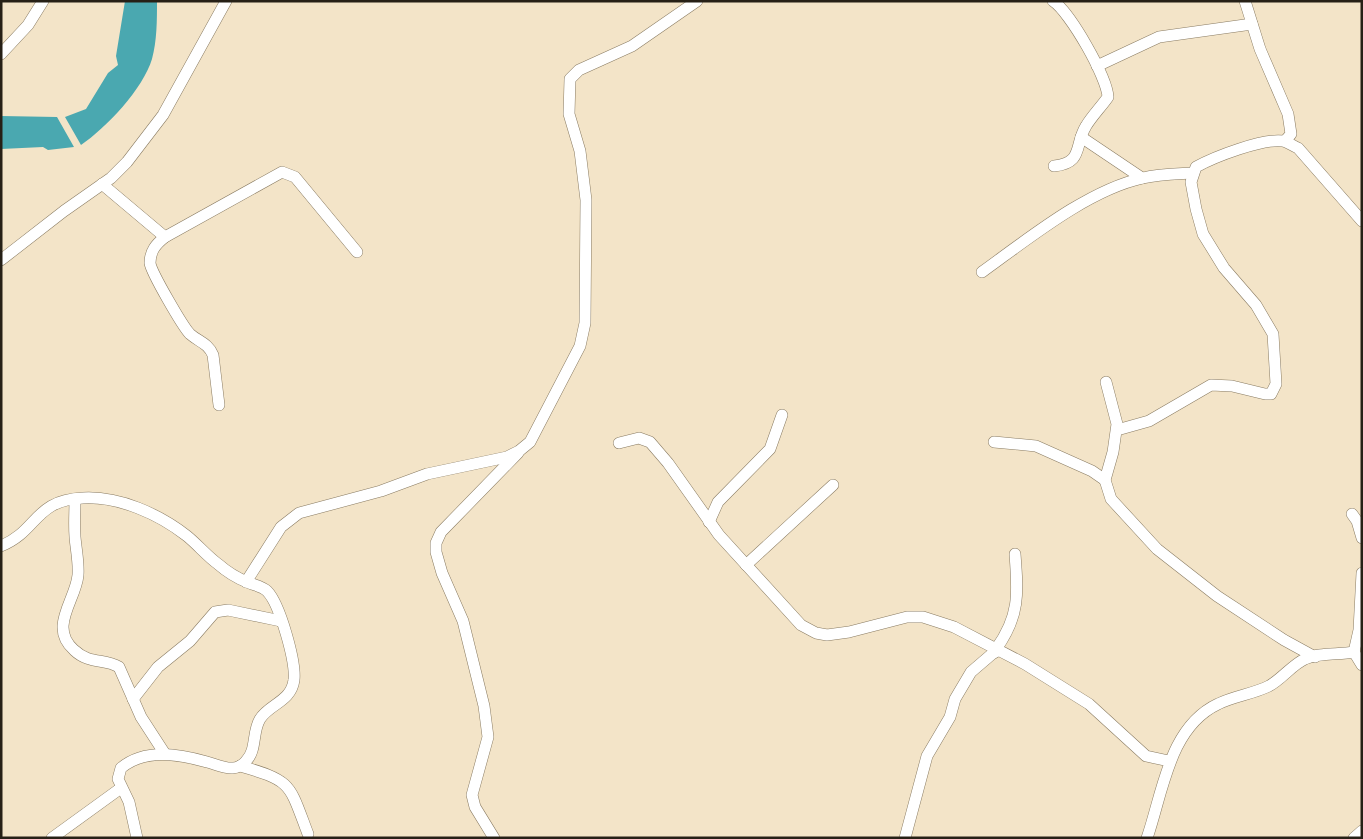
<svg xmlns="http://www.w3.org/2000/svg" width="1363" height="839" font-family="'Sofia Sans Condensed',sans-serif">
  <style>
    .water { fill: #4aa8b0 }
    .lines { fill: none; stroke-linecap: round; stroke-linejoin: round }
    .minor-casing { stroke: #897b62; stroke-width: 12 }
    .minor { stroke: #fff; stroke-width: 11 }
  </style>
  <rect width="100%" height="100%" fill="#f3e4c8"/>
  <g class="water">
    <path d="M 125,1 L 157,1 C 157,20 157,41 152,59 C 143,89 106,128 81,145 L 65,117 L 86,109 L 108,73 L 118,65 L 116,56 Z"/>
    <polygon points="1,116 57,117 74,147 48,150 43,147 1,149"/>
  </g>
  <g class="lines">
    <defs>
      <g id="minor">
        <path d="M 1053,1 C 1070,12 1107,77 1108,97 C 1101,107 1092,116 1086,126 C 1074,145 1084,163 1054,166"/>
        <polyline points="1245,1 1260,49 1288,114 1291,134 1285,141"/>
        <polyline points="1,54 28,25 43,1"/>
        <polyline points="1097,66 1159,37 1252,24"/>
        <polyline points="1081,137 1142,178"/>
        <polyline points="102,184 165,237"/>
        <polyline points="1,260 64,211 111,178 127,162 163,115 226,1"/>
        <path d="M 982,272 C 1028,239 1088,190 1143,178 C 1159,174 1176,174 1193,173"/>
        <polyline points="1106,382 1117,424 1113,452 1105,480 1111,499 1157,549 1217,596 1284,640 1315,657"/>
        <path d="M 219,405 L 213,355 C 208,343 199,342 190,334 C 183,327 151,272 150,263 C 150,251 156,244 165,237 L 282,172 L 295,177 L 357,252"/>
        <path d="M 1117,430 L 1149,421 L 1211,385 L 1232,386 L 1265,394 L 1271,394 L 1276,384 L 1273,334 L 1256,305 L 1224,268 L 1203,234 L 1196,209 L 1191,182 L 1196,167 C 1214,157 1263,138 1283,141 C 1288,142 1293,146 1298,148 L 1362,221"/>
        <polyline points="994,442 1036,446 1092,471 1105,480"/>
        <polyline points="619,443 639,438 650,442 668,463 719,535 801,625 816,633 827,635 849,632 907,617 923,617 954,627 1025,664 1089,704 1146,756 1169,761"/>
        <path d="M 75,499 C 75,512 74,524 75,537 C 76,549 79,563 78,575 C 76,600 48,627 74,650 C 90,665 104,658 119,667 L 141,717 L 165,754"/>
        <polyline points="1352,514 1357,521 1362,538"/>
        <polyline points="709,522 718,502 770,449 782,415"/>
        <path d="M 1,546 C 38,531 34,500 83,498 C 119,496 159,514 187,536 C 198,545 207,556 218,564 C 226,571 237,578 247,582 C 253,585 262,586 267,591 C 280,604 296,662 294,680 C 291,702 269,704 260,719 C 252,732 257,750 246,761 C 243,765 237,768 233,768 C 225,769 215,764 207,762 C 179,754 145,748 121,768 L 118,779 L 129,802 L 137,838"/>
        <polyline points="746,565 833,485"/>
        <polyline points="246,582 281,527 299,513 381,491 427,474 507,457 519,451 530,442 580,346 585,323 586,200 580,151 569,114 570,79 579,70 632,46 697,1"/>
        <path d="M 996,649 C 1020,616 1018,593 1015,554"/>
        <polyline points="1354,652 1359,630 1362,573"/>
        <polyline points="133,699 158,667 190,641 215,612 228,610 281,621"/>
        <path d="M 240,766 C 293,781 289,784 308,834"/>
        <polyline points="52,838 121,788"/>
        <polyline points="494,838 475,807 472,795 488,737 484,706 463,621 442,573 436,552 436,543 441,532 518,453"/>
        <polyline points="905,838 927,756 950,717 955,699 971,672 992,654 999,650"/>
        <path d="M 1147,838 C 1163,792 1169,727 1218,704 C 1234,696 1253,694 1269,686 C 1282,679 1293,664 1305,659 C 1319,652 1339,655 1354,652 L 1362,665"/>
        <polyline points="1354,838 1362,831"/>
      </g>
    </defs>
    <use href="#minor" class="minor-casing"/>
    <use href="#minor" class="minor"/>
  </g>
  <rect width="1363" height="839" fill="none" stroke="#262016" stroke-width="5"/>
</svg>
